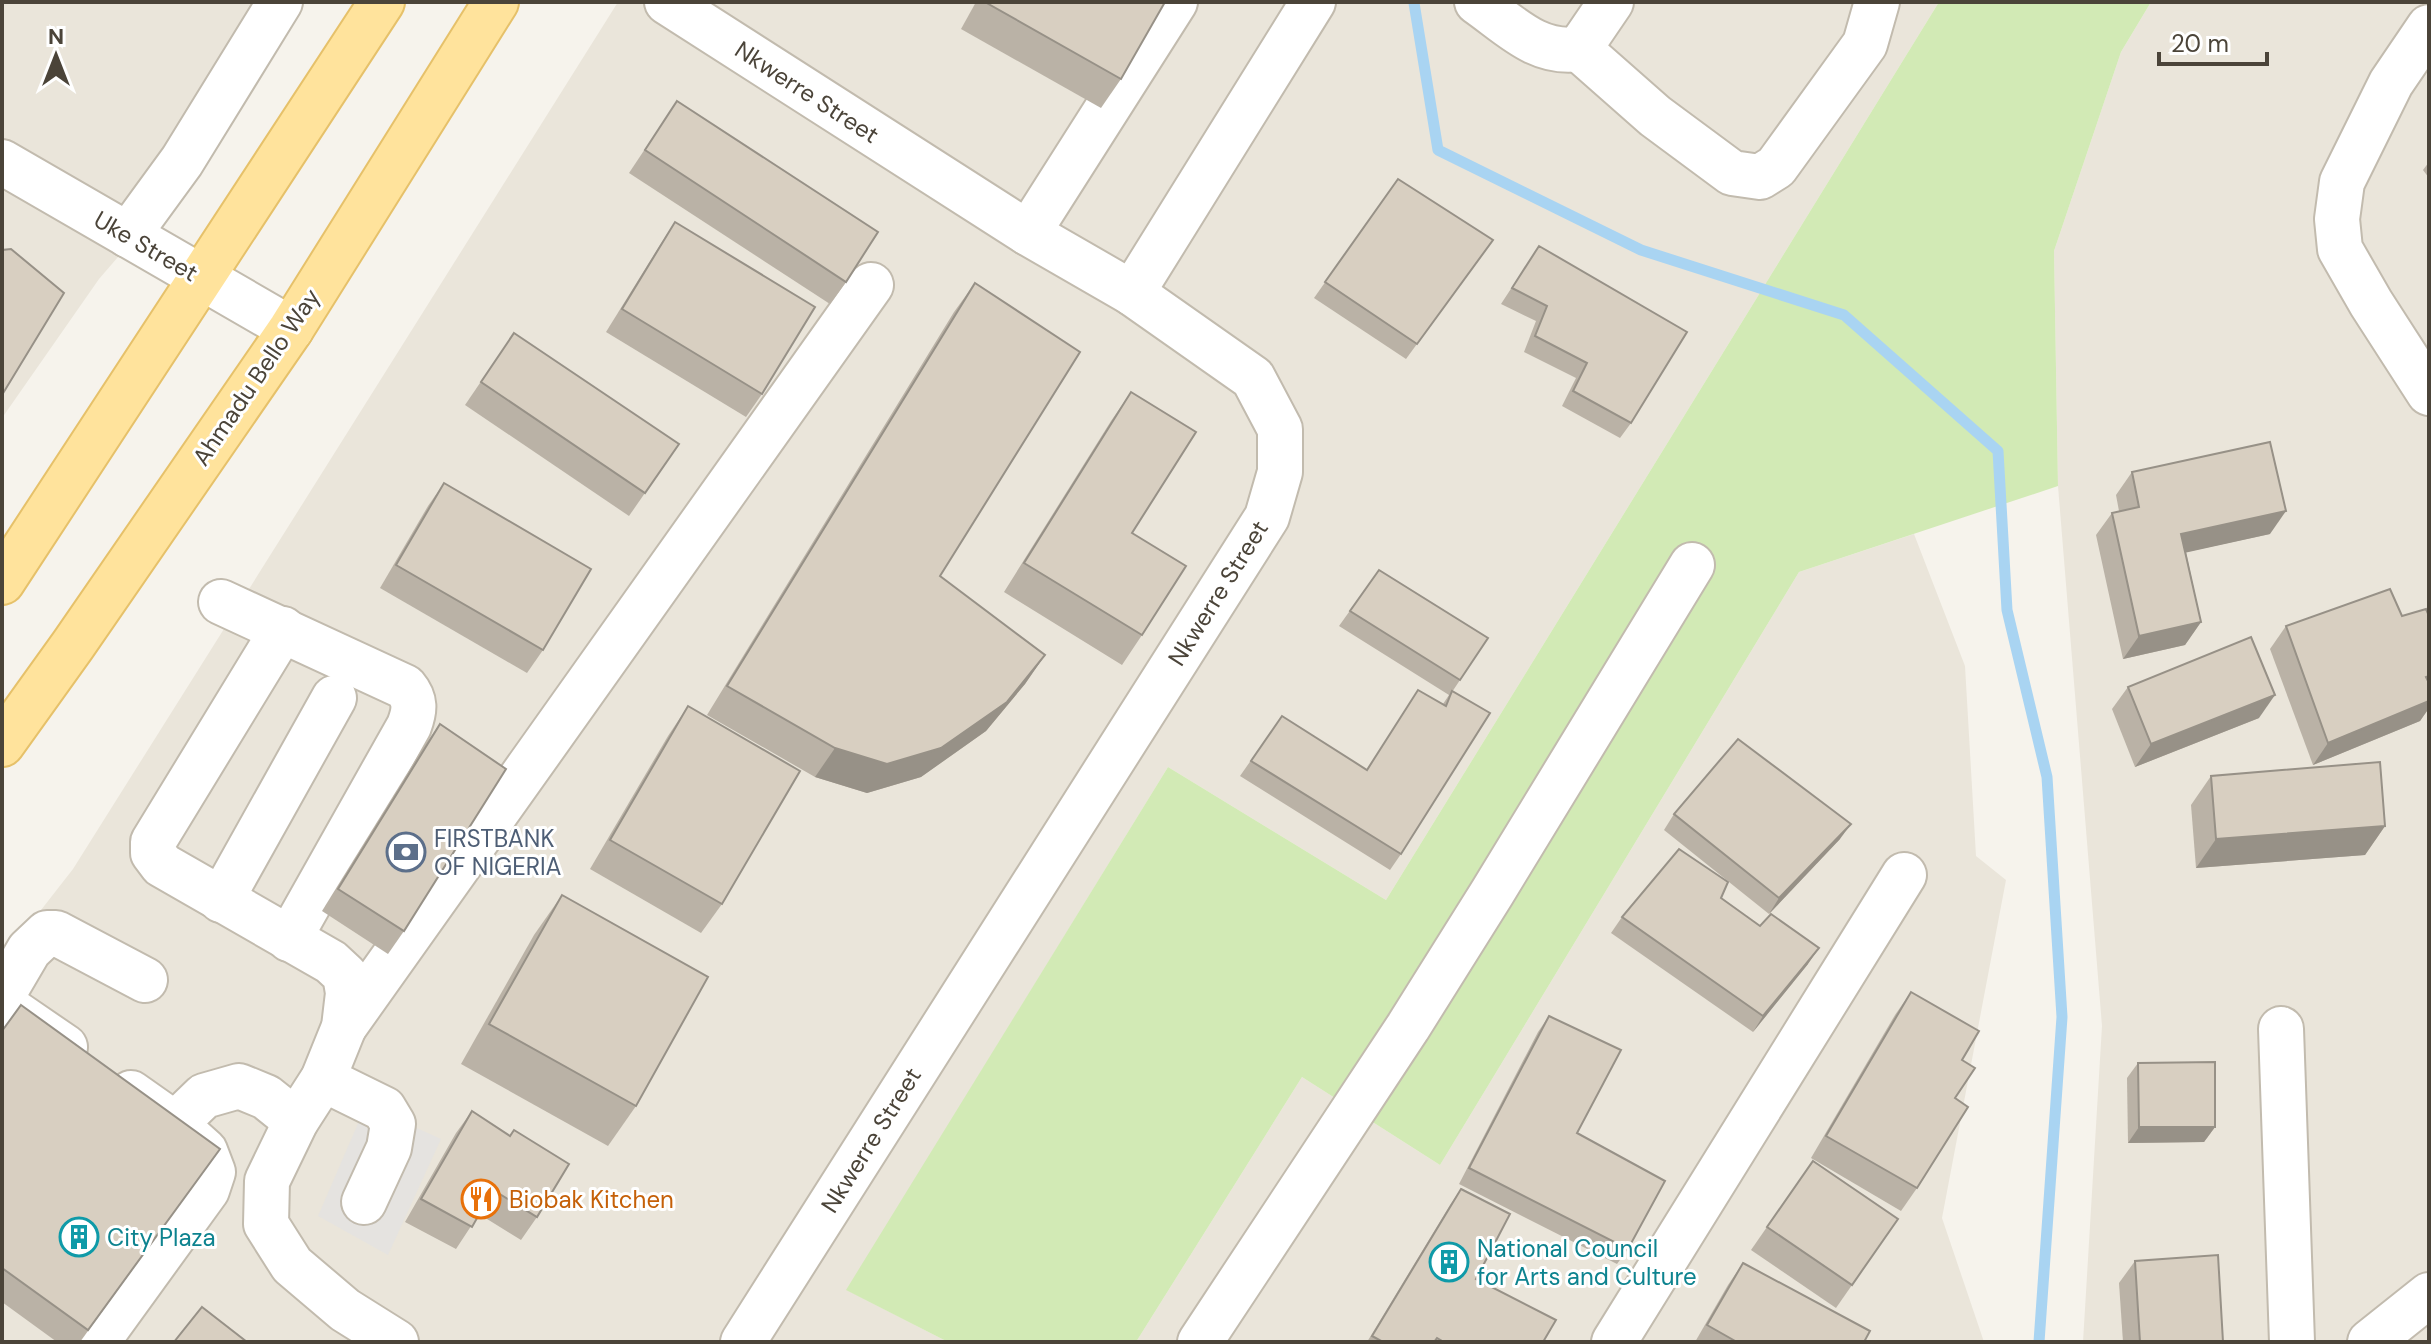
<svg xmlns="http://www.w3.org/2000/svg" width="2431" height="1344" font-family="'DM Sans',sans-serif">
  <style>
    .residential { fill: #eae5da }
    .green { fill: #d2eab5 }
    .parking { fill: #e5e3e0 }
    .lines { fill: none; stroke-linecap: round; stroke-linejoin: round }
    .stream { stroke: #a9d4f2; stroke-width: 11 }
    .minor-casing { stroke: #c2bbae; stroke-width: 48 }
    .major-casing { stroke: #e6c16a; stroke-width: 48 }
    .minor { stroke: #fff; stroke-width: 44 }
    .major { stroke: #ffe39c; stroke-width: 44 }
    .wall { fill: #bab2a6 }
    .shaded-wall { fill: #979187 }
    .building { fill: #d8cfc1; stroke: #979187; stroke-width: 2 }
    .labels { text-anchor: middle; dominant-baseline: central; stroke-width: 6; stroke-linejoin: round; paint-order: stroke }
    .street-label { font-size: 24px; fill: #4b4439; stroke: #fff }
    .service-label { font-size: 24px; fill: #4e5e75; stroke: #fff; text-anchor: start }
    .food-label { font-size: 24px; fill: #c56008; stroke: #fff; text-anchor: start }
    .culture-label { font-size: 24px; fill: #0d838f; stroke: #fff; text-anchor: start }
  </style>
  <rect width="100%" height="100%" fill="#f6f3ec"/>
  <g class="residential">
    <polygon points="2,2 287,2 169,198 99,279 2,418"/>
    <polygon points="618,2 1939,2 1386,900 1168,767 847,1290 948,1342 2,1342 2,960 73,869"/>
    <polygon points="2151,2 2429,2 2429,1342 2083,1342 2102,1026 2058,486 2054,251 2121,52"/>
    <polygon points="1914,534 1965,666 1976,856 2006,880 1942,1218 1984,1342 1136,1342 1302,1077 1440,1165 1799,572"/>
  </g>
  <polygon class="green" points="1939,2 2151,2 2121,52 2054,251 2058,486 1799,572 1440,1165 1302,1077 1136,1342 948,1342 846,1290 1168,767 1386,900"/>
  <polygon class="parking" points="366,1105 441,1139 388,1255 318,1216"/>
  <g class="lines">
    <polyline class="stream" points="1414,3 1438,150 1641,250 1844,315 1998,451 2007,610 2047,777 2062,1017 2039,1342"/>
    <defs>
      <g id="minor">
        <polyline points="667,2 1028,233 1132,293 1253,378 1280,429 1280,472 1267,517 743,1342"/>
        <path d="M 1477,2 C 1510,25 1537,55 1579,49 L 1611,2"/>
        <polyline points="2429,27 2391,83 2342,182 2337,219 2340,249 2371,303 2429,393"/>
        <polyline points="1579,49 1655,116 1732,173 1760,177 1776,167 1865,44 1877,2"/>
        <polyline points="2,162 291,329"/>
        <polyline points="1028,233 1175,2"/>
        <polyline points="128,235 182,161 280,2"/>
        <polyline points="1132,293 1313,2"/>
        <path d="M 221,602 L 405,687 C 416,700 415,710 409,726 L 289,939"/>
        <polyline points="283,629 153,842 153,853 162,865 331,962 345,975 348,993 344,1027 323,1079 296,1121 267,1181 266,1224 292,1265 345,1310 396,1342"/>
        <polyline points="221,900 334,698"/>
        <polyline points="2,996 29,950 47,933 56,933 145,980"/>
        <polyline points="2,1008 11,1010 65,1047"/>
        <polyline points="344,1027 871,285"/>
        <polyline points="2281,1029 2292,1342"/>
        <polyline points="323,1079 384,1109 393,1124 389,1148 364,1202"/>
        <polyline points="131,1093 175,1124 204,1096 239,1086 266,1097 296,1121"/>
        <polyline points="97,1342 207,1190 213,1172 205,1151 175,1124"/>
        <polyline points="1200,1342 1408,1027 1492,893 1692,565"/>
        <polyline points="1614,1342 1904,875"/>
        <polyline points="2370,1342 2429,1295"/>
      </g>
      <g id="major">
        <polyline points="2,582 382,2"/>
        <polyline points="2,744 73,645 291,329 496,2"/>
      </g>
    </defs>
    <use href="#minor" class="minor-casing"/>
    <use href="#major" class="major-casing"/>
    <use href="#minor" class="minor"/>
    <use href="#major" class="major"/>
  </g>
  <g class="wall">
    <polygon points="976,2 1165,2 1121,79 1101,108 961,29"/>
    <polygon points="677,101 846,282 830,304 629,173"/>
    <polygon points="2429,162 2429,178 2423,170"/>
    <polygon points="1398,179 1493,240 1406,359 1314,298"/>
    <polygon points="675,222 762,394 746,417 606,332 660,245"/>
    <polygon points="1539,246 1631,423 1620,438 1562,406 1576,378 1524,352 1536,321 1501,304"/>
    <polygon points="975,283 940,576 1045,655 1025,684 986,731 921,777 867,793 815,777 707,715 954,312"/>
    <polygon points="514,333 679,444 629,516 465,405"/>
    <polygon points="1131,392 1132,533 1142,635 1122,665 1004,592 1111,421"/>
    <polygon points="2132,472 2270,534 2186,552 2201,622 2185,645 2123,659 2096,535 2112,513 2119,511 2116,495"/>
    <polygon points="444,483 543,650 527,673 380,588 428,506"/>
    <polygon points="1379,570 1488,638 1452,692 1401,854 1390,870 1240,776 1282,716 1367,770 1418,690 1443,704 1449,695 1339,626"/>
    <polygon points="2402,616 2429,616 2429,708 2420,721 2313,765 2270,649 2286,626"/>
    <polygon points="2128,687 2259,718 2135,767 2112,709"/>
    <polygon points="688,706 722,904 701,933 590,869 668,736"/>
    <polygon points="440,724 404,931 388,954 322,911 424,746"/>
    <polygon points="2211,776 2385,826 2365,855 2196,868 2191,805"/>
    <polygon points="1674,814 1840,839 1769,914 1664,830"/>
    <polygon points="562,895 636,1106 608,1146 461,1064 534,935"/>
    <polygon points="1721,898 1760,926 1808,964 1753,1032 1611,933 1622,917"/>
    <polygon points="1911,992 1962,1060 1955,1098 1917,1188 1901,1211 1811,1158 1895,1015"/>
    <polygon points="1549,1016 1577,1133 1628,1249 1617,1264 1459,1184 1538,1032"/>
    <polygon points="2,1031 220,1149 80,1342 57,1342 2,1302"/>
    <polygon points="2138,1063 2215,1127 2204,1142 2128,1143 2127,1078"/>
    <polygon points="472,1111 537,1217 521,1240 479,1214 456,1249 405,1222 456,1133"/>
    <polygon points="1813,1161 1898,1219 1836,1308 1751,1250"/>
    <polygon points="1461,1189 1476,1279 1543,1342 1367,1342 1450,1205"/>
    <polygon points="2135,1261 2223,1342 2123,1342 2119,1283"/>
    <polygon points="1743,1263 1864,1342 1695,1342 1728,1285"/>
  </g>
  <g class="shaded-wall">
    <polygon points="2286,511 2270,534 2166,557 2181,534"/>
    <polygon points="2201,622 2185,645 2123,659 2139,636"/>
    <polygon points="1045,655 1025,684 986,731 921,777 867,793 815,777 835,748"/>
    <polygon points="2275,695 2259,718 2135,767 2151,744"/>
    <polygon points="2429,701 2429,708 2420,721 2313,765 2328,743"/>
    <polygon points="1851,824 1840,839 1769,914 1779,898"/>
    <polygon points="2385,826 2365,855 2196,868 2216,839"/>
    <polygon points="1819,948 1808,964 1753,1032 1763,1016"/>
    <polygon points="2139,1127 2215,1127 2204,1142 2128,1143"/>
  </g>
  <g class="building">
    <polygon points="985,2 1165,2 1121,79"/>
    <polygon points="677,101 878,232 846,282 645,150"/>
    <polygon points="1398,179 1493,240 1417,344 1325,282"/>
    <polygon points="675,222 815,307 762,394 622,309"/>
    <polygon points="1539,246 1687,332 1631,423 1573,391 1587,363 1535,336 1547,306 1512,288"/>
    <polygon points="11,249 64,293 2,395 2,250"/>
    <polygon points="975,283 1080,352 940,576 1045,655 1007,702 941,748 887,764 835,748 727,686"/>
    <polygon points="514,333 679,444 645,493 481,382"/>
    <polygon points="1131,392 1196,432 1132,533 1186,566 1142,635 1024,563"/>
    <polygon points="2270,442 2286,511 2181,534 2201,622 2139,636 2112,513 2139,507 2132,472"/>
    <polygon points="444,483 591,569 543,650 396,565"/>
    <polygon points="1379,570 1488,638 1460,680 1350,611"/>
    <polygon points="2390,589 2402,616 2426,609 2429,616 2429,676 2426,677 2429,683 2429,701 2328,743 2286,626"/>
    <polygon points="2251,637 2275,695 2151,744 2128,687"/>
    <polygon points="1418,690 1446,706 1452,691 1490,713 1401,854 1251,761 1282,716 1367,770"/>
    <polygon points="688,706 800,771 722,904 610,840"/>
    <polygon points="440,724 506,769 404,931 338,889"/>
    <polygon points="1738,739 1851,824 1779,898 1674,814"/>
    <polygon points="2380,762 2385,826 2216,839 2211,776"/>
    <polygon points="1679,849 1728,882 1721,898 1760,926 1771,914 1819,948 1763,1016 1622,917"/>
    <polygon points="562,895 708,977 636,1106 489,1024"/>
    <polygon points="1911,992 1979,1031 1962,1060 1975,1068 1955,1098 1968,1107 1917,1188 1826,1136"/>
    <polygon points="21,1005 220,1149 88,1330 2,1268 2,1031"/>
    <polygon points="1549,1016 1621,1050 1577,1133 1665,1181 1628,1249 1469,1168"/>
    <polygon points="2215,1062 2215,1127 2139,1127 2138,1063"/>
    <polygon points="472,1111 510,1136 514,1130 569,1164 537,1217 493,1190 472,1227 421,1199"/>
    <polygon points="1813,1161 1898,1219 1852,1285 1767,1227"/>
    <polygon points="1461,1189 1510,1214 1476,1279 1556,1320 1543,1342 1444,1342 1437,1338 1434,1342 1383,1342 1372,1336"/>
    <polygon points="2218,1255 2223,1342 2140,1342 2135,1261"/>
    <polygon points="1743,1263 1870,1331 1864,1342 1737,1342 1707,1325"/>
    <polygon points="202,1307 247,1342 174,1342"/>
  </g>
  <defs>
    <symbol id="bank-ring" viewBox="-11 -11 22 22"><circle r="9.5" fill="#fff" stroke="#5c6f8a" stroke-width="1.5"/><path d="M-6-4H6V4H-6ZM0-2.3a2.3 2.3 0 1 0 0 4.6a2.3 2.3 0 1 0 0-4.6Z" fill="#5c6f8a"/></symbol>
    <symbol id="restaurant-ring" viewBox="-11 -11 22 22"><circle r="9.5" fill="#fff" stroke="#e8710a" stroke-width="1.5"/><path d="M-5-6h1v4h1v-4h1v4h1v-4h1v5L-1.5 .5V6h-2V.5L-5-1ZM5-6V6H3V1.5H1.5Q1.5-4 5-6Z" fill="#e8710a"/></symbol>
    <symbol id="building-ring" viewBox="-11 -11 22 22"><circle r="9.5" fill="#fff" stroke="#0f9aa8" stroke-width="1.5"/><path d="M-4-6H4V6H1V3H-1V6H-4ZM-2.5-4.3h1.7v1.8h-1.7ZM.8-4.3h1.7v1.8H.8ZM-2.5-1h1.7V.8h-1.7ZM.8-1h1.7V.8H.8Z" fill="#0f9aa8"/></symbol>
  </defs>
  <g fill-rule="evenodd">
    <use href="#bank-ring" x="384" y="830" width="44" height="44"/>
    <use href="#restaurant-ring" x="459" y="1177" width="44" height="44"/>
    <use href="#building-ring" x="57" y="1215" width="44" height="44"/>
    <use href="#building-ring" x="1427" y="1240" width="44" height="44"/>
  </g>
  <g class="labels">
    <g class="street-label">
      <text transform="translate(807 92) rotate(33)">Nkwerre Street</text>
      <text transform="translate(146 246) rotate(30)">Uke Street</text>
      <text transform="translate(256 377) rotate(-56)">Ahmadu Bello Way</text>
      <text transform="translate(1218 593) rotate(-58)">Nkwerre Street</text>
      <text transform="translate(871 1140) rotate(-58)">Nkwerre Street</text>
    </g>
    <g class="service-label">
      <text x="434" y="838">FIRSTBANK<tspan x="434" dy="28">OF NIGERIA</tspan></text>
    </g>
    <g class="food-label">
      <text x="509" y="1199">Biobak Kitchen</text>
    </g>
    <g class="culture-label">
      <text x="107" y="1237">City Plaza</text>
      <text x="1477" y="1248">National Council<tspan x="1477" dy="28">for Arts and Culture</tspan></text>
    </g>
  </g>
  <rect width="2431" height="1344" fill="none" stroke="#4b4439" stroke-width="8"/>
  <g transform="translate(56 56)" stroke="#ffffff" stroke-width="6" paint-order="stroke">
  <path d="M0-6L14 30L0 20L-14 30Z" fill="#4b4439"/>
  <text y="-12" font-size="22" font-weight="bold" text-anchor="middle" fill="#4b4439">N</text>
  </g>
  <path d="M2159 52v12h108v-12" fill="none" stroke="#4b4439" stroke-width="4"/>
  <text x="2171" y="52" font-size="24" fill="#4b4439" stroke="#ffffff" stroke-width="6" paint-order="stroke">20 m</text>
</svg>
